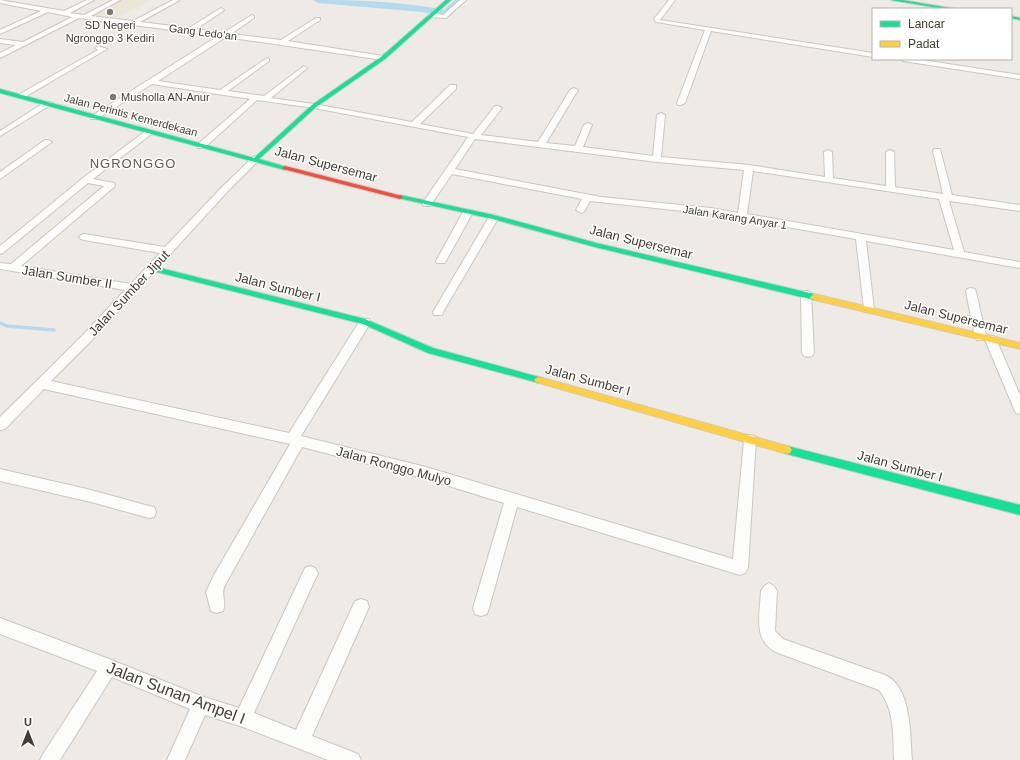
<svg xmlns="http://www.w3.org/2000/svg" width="1020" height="760" font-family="Arial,sans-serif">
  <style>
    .education { fill: #ece6d8 }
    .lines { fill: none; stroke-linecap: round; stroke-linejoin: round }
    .stream { stroke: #b5daed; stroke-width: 3.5 }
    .river { fill: #b5daed; fill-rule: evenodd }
    .street-casing { stroke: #cac7c2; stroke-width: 2 }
    .fast-casing { stroke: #cfcabe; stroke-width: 2 }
    .slow-casing { stroke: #cfcabe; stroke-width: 2 }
    .jam-casing { stroke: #cfcabe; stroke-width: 2 }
    .street { fill: #fcfcfb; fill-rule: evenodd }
    .fast { fill: #16e098; fill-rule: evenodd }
    .slow { fill: #ffcf43; fill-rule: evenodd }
    .jam { fill: #f24e42; fill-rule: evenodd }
    .poi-dot { fill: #7f7972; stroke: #fff; stroke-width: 1.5 }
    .labels { text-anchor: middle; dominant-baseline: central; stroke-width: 3; stroke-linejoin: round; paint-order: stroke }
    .far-poi-label { font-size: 11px; fill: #433c33; stroke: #fff }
    .far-street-label { font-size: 11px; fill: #433c33; stroke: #fff }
    .far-quarter-label { font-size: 13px; letter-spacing: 1px; fill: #66594a; stroke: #fff }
    .street-label { font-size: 13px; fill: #433c33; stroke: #fff }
    .near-street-label { font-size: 16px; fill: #433c33; stroke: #fff }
  </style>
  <rect width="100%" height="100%" fill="#eeebe6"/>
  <polygon class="education" points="114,0 150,0 113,20 86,16"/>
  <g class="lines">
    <polyline class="stream" points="0,323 7,326 54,330"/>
    <path class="river" d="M 313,0 C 356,0 401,1 444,10 L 455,0 L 466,0 L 450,16 L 446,17 L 422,12 L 318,3 Z"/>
    <defs>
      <g id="street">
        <path d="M 0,0 L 64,11 L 87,0 L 94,0 L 70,13 L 84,15 L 113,0 L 120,0 L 91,16 L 133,21 L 173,0 L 180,0 L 140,22 L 189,28 L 221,8 L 224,10 L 223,11 L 196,29 L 223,33 L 252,15 L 254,16 L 254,18 L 231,34 L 281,40 L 316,18 L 320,18 L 320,20 L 288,41 L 383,56 L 386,58 L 383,60 L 226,37 L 158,81 L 220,90 L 267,58 L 269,59 L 269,61 L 228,91 L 264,96 L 304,66 L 307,68 L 306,69 L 271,98 L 314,104 L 412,122 L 450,85 L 456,85 L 456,89 L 420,124 L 473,134 L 495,106 L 498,106 L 502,108 L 481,135 L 538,142 L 570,90 L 574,88 L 578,90 L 546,143 L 575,146 L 584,125 L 588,123 L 592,125 L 583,147 L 653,156 L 657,115 L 661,113 L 665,115 L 661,157 L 749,165 L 825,177 L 824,152 L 828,150 L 832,152 L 833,178 L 886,186 L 886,152 L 890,150 L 894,152 L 895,187 L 943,194 L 933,151 L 934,149 L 940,149 L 952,195 L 1020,205 L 1020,211 L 949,201 L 964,252 L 1020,262 L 1020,268 L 866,241 L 874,309 L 873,312 L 865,312 L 864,309 L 856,239 L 711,214 L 590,201 L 584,212 L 581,213 L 576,210 L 582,199 L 452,174 L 430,206 L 424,206 L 422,204 L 468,137 L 314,108 L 257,100 L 204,148 L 198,148 L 198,144 L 250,99 L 152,84 L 97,119 L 91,119 L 90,117 L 218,36 L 79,18 L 0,58 L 0,53 L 16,45 L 0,43 L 0,39 L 23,42 L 72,17 L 48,12 L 0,34 L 0,30 L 41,11 L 0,3 ZM 475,139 L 657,162 L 744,170 L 738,213 L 711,208 L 601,197 L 455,169 ZM 753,171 L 939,199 L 954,250 L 747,214 Z"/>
        <polygon points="460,0 466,0 446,18 431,17 428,15 431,13 443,15"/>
        <polygon points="669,0 675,0 660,20 873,53 873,57 711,31 685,103 681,105 678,105 677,103 705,30 656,22 654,19"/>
        <polygon points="98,46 107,49 23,98 20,98 16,96 98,50 95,48"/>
        <polygon points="900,59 916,59 1020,75 1020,79 903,61"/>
        <polygon points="45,102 51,102 52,104 0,136 0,131"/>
        <path d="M 147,130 L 150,130 L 154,132 L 93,179 L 114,183 L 115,185 L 114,187 L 21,266 L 131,284 L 160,253 L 84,240 L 81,239 L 79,237 L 81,235 L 84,234 L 165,247 L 222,187 L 253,157 L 256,156 L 260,159 L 228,191 L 90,342 L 51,381 L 289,433 L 361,319 L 369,319 L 371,322 L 301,436 L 426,467 L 733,559 L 744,440 L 745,436 L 750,435 L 755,436 L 756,440 L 748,568 L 745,573 L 740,575 L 517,507 L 489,608 L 487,614 L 481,616 L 475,614 L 473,608 L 504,503 L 426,479 L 302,447 L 225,585 C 220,595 227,601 223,611 L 217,613 L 211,611 L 206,592 L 214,575 L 290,444 L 44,389 L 5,429 L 0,430 L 0,417 L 82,336 L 125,290 L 0,269 L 0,263 L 11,264 L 104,186 L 88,183 L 3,253 L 0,254 L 0,246 L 83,178 Z"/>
        <polygon points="45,140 48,140 52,142 0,179 0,172"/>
        <polygon points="468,209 473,212 446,261 445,263 437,263 436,261 463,212"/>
        <polygon points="494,214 499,217 443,312 442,315 434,315 433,312 489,217"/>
        <polygon points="971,288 975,289 976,292 986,336 994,336 996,339 1020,395 1020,414 1016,413 1014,409 985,340 977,340 975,337 966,292 967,289"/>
        <polygon points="806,291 810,292 811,295 814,353 812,356 808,357 804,356 802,353 801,295 802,292"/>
        <polygon points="0,469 91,490 149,506 154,507 156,512 154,517 149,518 91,502 0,481"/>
        <polygon points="310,566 315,568 318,573 254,713 296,730 355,601 361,599 367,601 369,607 312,736 358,754 361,760 328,760 243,727 205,715 185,760 167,760 190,709 112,677 60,760 40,760 43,754 97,671 0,634 0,618 109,659 201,696 239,708 305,568"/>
        <path d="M 769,583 L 774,586 L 777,591 L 775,631 L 783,639 L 885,675 C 912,687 910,736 912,760 L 894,760 C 893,736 895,710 879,690 L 778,653 C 752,642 760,614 761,591 L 764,586 Z"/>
      </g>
      <g id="fast">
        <polygon points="446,0 451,0 385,59 316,107 259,159 287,167 288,168 285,170 0,93 0,89 254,158 312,105 381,57"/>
        <polygon points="891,0 902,0 956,9 945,9"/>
        <polygon points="1011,16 1020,18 1020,20 1011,18"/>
        <polygon points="400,195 494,215 596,243 814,294 818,297 814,300 595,247 493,219 398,198 398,196"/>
        <polygon points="149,266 152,266 365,319 433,348 539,377 542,378 544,380 542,382 539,383 428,353 363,324 149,270"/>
        <polygon points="787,446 1020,505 1020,515 787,454 784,453 782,450 784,447"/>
      </g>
      <g id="slow">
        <polygon points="814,294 1020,343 1020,349 811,299 810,297"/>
        <polygon points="539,377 787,446 790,447 792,450 790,453 787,454 536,382 534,380 536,378"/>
      </g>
      <polygon id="jam" points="285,166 402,196 403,197 400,199 283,169 282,168"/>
    </defs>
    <use href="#street" class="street-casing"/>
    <use href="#fast" class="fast-casing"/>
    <use href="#slow" class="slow-casing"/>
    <use href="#jam" class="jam-casing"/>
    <use href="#street" class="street"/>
    <use href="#fast" class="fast"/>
    <use href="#slow" class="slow"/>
    <use href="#jam" class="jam"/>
  </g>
  <g class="poi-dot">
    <circle cx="110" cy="12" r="4"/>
    <circle cx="113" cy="97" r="4"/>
  </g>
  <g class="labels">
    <g class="far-poi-label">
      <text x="110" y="25">SD Negeri<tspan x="110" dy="13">Ngronggo 3 Kediri</tspan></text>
      <text x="121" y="97" text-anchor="start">Musholla AN-Anur</text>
    </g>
    <g class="far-street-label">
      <text transform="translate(203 32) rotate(7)">Gang Ledo'an</text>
      <text transform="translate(131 115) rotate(15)">Jalan Perintis Kemerdekaan</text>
      <text transform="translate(735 217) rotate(9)">Jalan Karang Anyar 1</text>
    </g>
    <g class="far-quarter-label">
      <text x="133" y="163">NGRONGGO</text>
    </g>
    <g class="street-label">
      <text transform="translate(326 164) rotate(15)">Jalan Supersemar</text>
      <text transform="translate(641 242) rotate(14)">Jalan Supersemar</text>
      <text transform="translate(67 277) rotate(9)">Jalan Sumber II</text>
      <text transform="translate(278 287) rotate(14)">Jalan Sumber I</text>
      <text transform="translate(129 293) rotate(-47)">Jalan Sumber Jiput</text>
      <text transform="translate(956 317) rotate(14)">Jalan Supersemar</text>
      <text transform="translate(588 380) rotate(15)">Jalan Sumber I</text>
      <text transform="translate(394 466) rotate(15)">Jalan Ronggo Mulyo</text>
      <text transform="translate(900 466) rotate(15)">Jalan Sumber I</text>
    </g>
    <g class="near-street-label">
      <text transform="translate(176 693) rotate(21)">Jalan Sunan Ampel I</text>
    </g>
  </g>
  <rect x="872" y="8" width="140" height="52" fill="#ffffff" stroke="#b4b1ad"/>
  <rect x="880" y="21" width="20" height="6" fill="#16e098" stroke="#b4b1ad"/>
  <text x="908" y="28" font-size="12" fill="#433c33">Lancar</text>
  <rect x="880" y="41" width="20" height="6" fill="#ffcf43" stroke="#b4b1ad"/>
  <text x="908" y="48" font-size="12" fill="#433c33">Padat</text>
  <g transform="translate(28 732)" stroke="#ffffff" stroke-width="3" paint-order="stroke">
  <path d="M0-3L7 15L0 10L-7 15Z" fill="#433c33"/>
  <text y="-6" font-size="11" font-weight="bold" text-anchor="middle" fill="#433c33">U</text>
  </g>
</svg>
